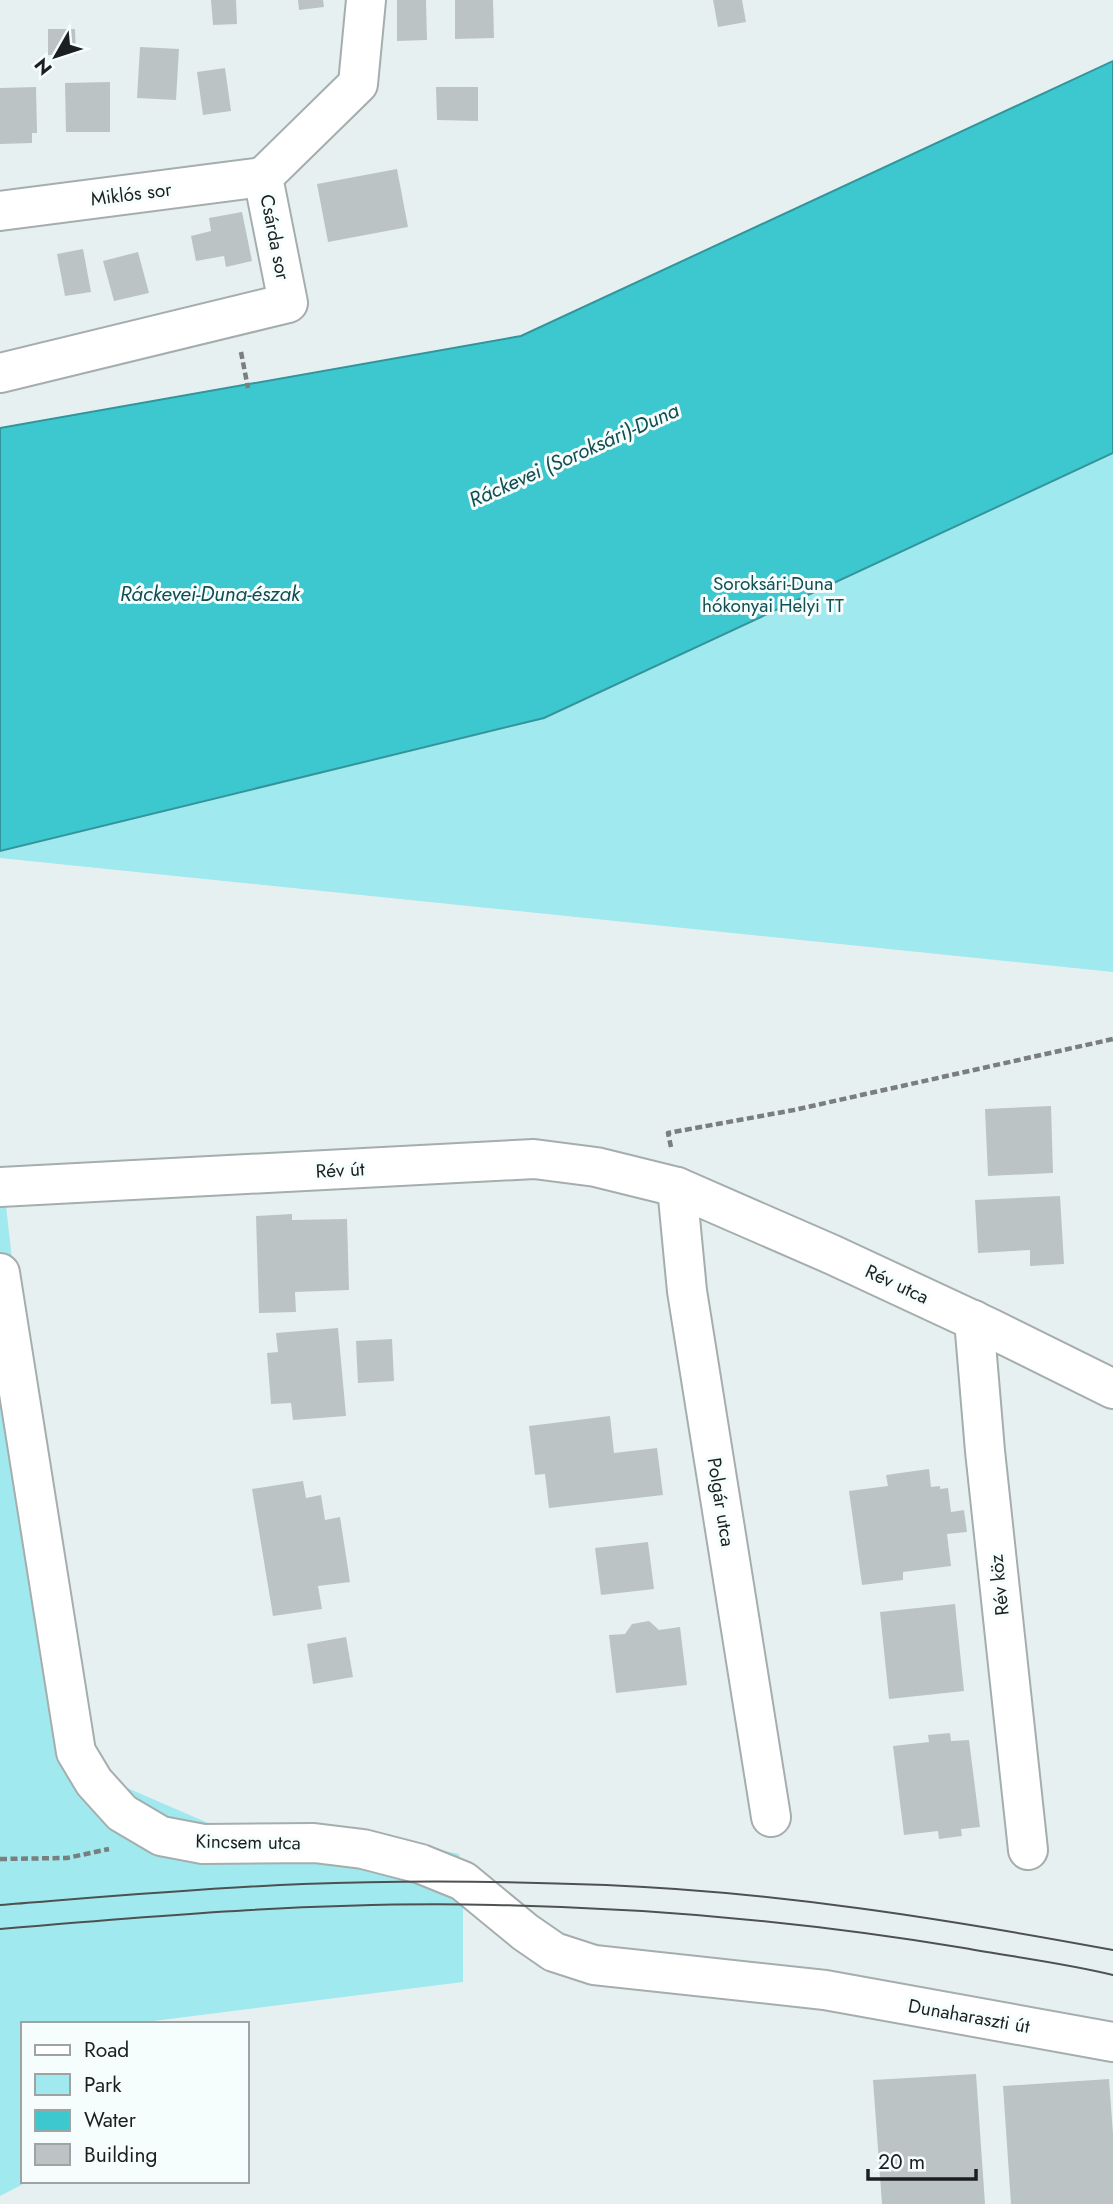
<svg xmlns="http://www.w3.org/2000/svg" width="1113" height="2204" font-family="Jost,sans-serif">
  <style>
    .green { fill: #a0e9ee }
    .water { fill: #3dc8d0; stroke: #33959b; stroke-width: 2 }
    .building { fill: #bcc3c4 }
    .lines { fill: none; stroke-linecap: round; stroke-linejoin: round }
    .minor-casing { stroke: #a5adad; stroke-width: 42 }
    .path { stroke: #797e7e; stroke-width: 4.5; stroke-dasharray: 7 3.5; stroke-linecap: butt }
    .minor { stroke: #fff; stroke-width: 38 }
    .tram { stroke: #4d5151; stroke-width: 2 }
    .labels { text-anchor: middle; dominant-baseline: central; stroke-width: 6; stroke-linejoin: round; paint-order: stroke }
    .street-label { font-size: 19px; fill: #1c1f1f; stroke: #f5fdfd }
    .park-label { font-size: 19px; fill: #144f52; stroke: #f5fdfd }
    .water-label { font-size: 21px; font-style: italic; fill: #124d51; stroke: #f5fdfd }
  </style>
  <rect width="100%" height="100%" fill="#e7f0f0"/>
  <g class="green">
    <polygon points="1113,61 1113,972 0,858 0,428 521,336"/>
    <polygon points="0,1206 6,1206 12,1259 95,1774 222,1829 336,1827 459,1854 463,1881 463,1982 130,2024 23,2024 23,2181 29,2181 0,2196"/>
  </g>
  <polygon class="water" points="1113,61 1113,453 544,718 0,851 0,428 521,336"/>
  <g class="building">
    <polygon points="211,0 236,0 237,24 213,25"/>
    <polygon points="298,0 323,0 324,7 299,10"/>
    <polygon points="397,0 426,0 427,40 397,41"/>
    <polygon points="455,0 493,0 494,38 455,39"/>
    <polygon points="713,0 742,0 746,22 718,27"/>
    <polygon points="48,29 75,29 76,55 48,55"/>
    <polygon points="140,47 179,49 176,100 137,98"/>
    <polygon points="225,68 231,111 203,115 197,72"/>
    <polygon points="110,82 110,132 66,132 65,83"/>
    <polygon points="36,87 37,133 32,133 32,143 0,144 0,88"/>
    <polygon points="436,87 478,87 478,121 437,120"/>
    <polygon points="397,169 408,227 328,242 317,184"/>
    <polygon points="242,212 252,261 226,267 224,256 196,261 191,236 211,231 209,218"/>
    <polygon points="83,249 91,292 65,296 57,254"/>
    <polygon points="138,252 149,293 114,301 103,261"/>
    <polygon points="1051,1106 1053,1173 988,1176 985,1109"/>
    <polygon points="1060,1196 1064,1264 1030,1266 1030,1250 978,1253 975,1200"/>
    <polygon points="292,1214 292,1220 347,1219 349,1290 295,1292 296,1312 259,1313 256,1216"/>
    <polygon points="338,1328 346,1416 293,1420 291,1403 271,1404 267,1353 278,1352 276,1333"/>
    <polygon points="392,1339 394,1381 358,1383 356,1341"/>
    <polygon points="610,1416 614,1453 657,1448 663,1495 549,1508 545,1474 535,1475 529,1426"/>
    <polygon points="929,1469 931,1487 940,1486 940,1489 948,1488 951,1512 964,1510 967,1532 947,1534 951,1566 903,1572 903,1580 862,1585 849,1491 888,1486 886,1475"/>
    <polygon points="303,1481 306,1498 321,1495 325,1520 340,1517 350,1582 318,1586 322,1609 273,1616 252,1489"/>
    <polygon points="648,1542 654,1589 601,1595 595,1548"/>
    <polygon points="955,1604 964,1691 889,1699 880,1612"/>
    <polygon points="649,1621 659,1630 680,1627 687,1685 616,1693 609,1635 625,1634 632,1624"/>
    <polygon points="346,1637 353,1677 313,1684 307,1644"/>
    <polygon points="950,1733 951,1741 969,1740 980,1827 961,1829 962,1836 939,1839 938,1831 904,1835 893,1746 929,1742 928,1735"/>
    <polygon points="976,2074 985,2204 882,2204 873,2080"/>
    <polygon points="1109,2079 1113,2134 1113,2204 1011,2204 1003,2086"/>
  </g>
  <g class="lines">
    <defs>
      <g id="minor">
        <polyline points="0,211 263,177"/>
        <polyline points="0,373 288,303 263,177 358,84 366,0"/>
        <polyline points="0,1187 534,1159 596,1167 677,1187 833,1255 992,1329 1113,1389"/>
        <polyline points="677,1187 687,1291 771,1817"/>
        <polyline points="0,1273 76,1752 94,1782 122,1813 161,1836 203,1844 314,1843 363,1849 421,1864 463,1881 525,1932 554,1952 594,1965 825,1990 1113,2042"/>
        <polyline points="974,1320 985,1451 1028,1850"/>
      </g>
    </defs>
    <use href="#minor" class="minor-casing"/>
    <g class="path">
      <polyline points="241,352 248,388"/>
      <polyline points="671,1147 668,1133 794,1110 1113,1039"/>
      <polyline points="0,1859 67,1858 109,1849"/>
    </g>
    <use href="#minor" class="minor"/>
    <g class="tram">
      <path d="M 0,1905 C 101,1897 202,1888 303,1884 C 404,1880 505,1881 606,1885 C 777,1892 946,1919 1113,1950"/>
      <path d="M 0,1929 C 164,1915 329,1901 494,1905 C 651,1908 808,1922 964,1948 C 1013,1957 1064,1963 1113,1975"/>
    </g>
  </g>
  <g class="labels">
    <g class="street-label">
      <text transform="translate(131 194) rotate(-7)">Miklós sor</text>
      <text transform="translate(275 237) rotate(79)">Csárda sor</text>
      <text transform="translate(340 1170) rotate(-3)">Rév út</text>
      <text transform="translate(897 1284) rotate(25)">Rév utca</text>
      <text transform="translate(721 1502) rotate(81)">Polgár utca</text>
      <text transform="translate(999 1585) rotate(-96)">Rév köz</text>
      <text transform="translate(248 1842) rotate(1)">Kincsem utca</text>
      <text transform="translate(969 2016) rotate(10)">Dunaharaszti út</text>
    </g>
    <g class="park-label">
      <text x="773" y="583">Soroksári-Duna<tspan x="773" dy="22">hókonyai Helyi TT</tspan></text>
    </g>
    <g class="water-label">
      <text transform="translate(574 455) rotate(-24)">Ráckevei (Soroksári)-Duna</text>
      <text x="210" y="594">Ráckevei-Duna-észak</text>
    </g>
  </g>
  <rect x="21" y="2022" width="228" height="161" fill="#f5fdfd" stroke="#9ea4a4" stroke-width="2"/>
  <rect x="35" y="2045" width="35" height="10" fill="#ffffff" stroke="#9ea4a4" stroke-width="2"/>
  <text x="84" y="2057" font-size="21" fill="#1c1f1f">Road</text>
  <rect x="35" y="2074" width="35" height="21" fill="#a0e9ee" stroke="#9ea4a4" stroke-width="2"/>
  <text x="84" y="2092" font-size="21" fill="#1c1f1f">Park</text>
  <rect x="35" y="2110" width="35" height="21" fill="#3dc8d0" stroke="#9ea4a4" stroke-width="2"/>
  <text x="84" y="2127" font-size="21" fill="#1c1f1f">Water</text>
  <rect x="35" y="2144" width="35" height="21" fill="#bcc3c4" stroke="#9ea4a4" stroke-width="2"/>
  <text x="84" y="2162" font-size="21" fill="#1c1f1f">Building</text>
  <g transform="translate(56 56) rotate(231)" stroke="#f5fdfd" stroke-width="5" paint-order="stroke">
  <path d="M0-5L12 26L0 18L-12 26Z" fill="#1c1f1f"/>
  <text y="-10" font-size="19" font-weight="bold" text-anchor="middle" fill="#1c1f1f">N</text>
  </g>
  <path d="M868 2169v10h108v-10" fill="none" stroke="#1c1f1f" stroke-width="3.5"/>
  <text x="878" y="2169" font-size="21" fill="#1c1f1f" stroke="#f5fdfd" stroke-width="5" paint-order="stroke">20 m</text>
</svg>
